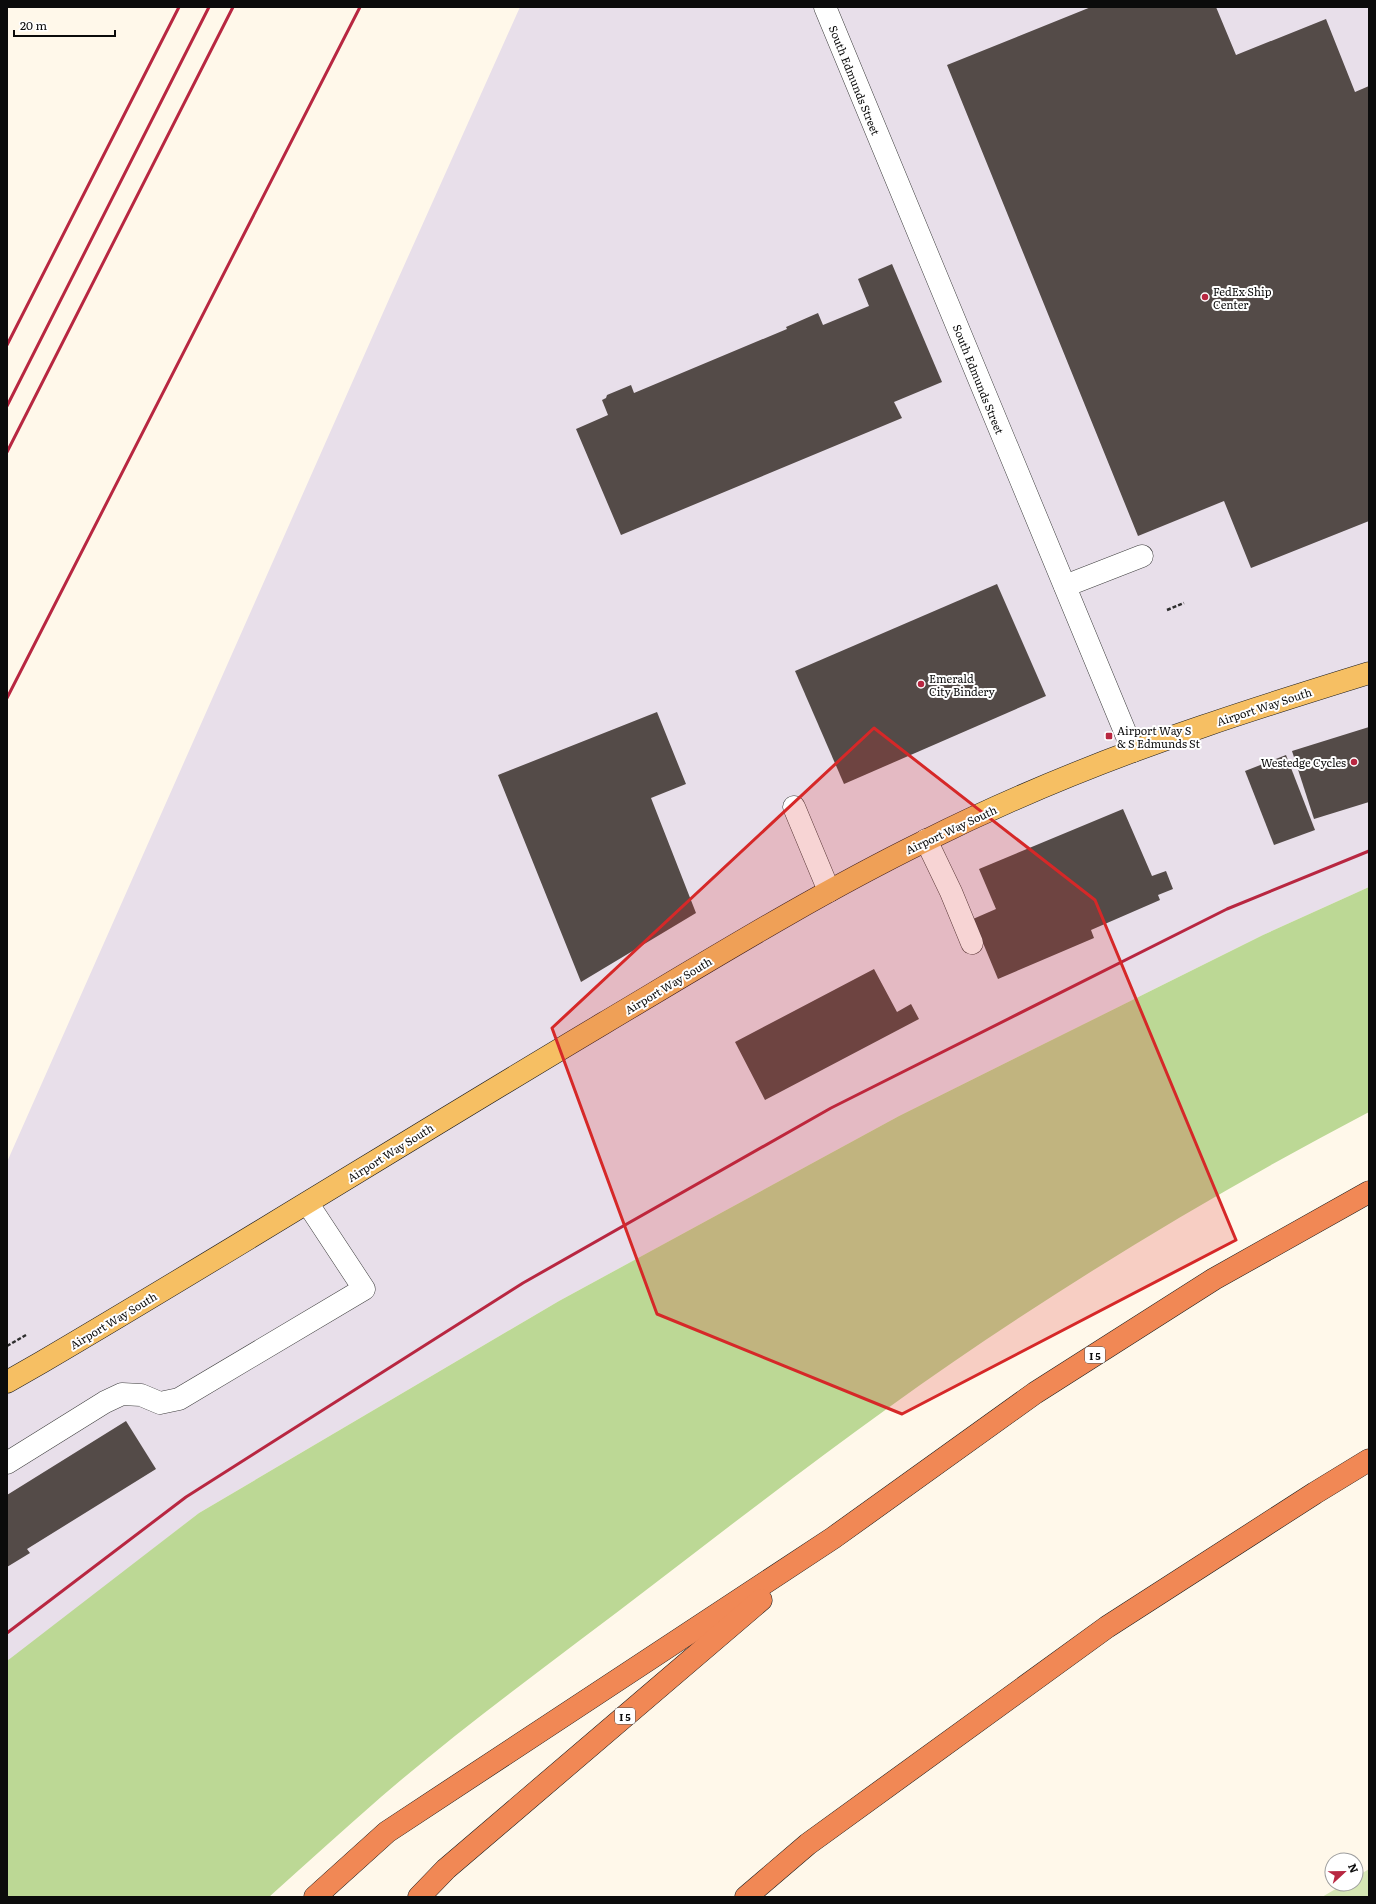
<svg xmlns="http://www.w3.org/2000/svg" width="1376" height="1904" font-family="Literata,serif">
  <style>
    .industrial { fill: #e8dfea }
    .green { fill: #d6e7b5 }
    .forest { fill: #bcd895 }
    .building { fill: #544b48 }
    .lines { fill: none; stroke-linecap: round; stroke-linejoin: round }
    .minor-casing { stroke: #3e3e3e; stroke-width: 23 }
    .major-casing { stroke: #1c1c1c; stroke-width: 23 }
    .highway-casing { stroke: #1c1c1c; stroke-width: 23 }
    .path { stroke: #2d2d2d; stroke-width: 2.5; stroke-dasharray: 4 2; stroke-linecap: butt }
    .minor { stroke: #fff; stroke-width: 22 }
    .major { stroke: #f6bf63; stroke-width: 22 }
    .highway { stroke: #f18855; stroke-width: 22 }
    .rail { stroke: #b82741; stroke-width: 3 }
    .marked { fill: #d62828; fill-opacity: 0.2; stroke: #d62828; stroke-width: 3; stroke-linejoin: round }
    .poi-dot { fill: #b82741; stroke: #fff; stroke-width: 1.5 }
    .labels { text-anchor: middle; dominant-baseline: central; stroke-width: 4; stroke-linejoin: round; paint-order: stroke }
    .shield { fill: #fff; stroke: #545454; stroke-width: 1 }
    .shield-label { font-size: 10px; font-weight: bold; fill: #0b0b0b }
    .street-label { font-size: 11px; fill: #0b0b0b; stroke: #fff }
    .poi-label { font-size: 11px; fill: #0b0b0b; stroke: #fff; text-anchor: start }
  </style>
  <rect width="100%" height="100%" fill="#fff8ea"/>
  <polygon class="industrial" points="520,7 1369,7 1369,887 1263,935 899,1116 559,1301 199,1513 7,1663 7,1162 390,297"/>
  <polygon class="green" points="1369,1869 1369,1897 1322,1897 1344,1884 1356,1884 1356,1877"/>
  <path class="forest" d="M 1369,887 L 1369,1112 C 1203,1199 1041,1298 888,1408 C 809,1465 732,1524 654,1584 C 563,1654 468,1722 381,1797 C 343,1830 306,1864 269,1897 L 7,1897 L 7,1661 L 199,1513 L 559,1301 L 899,1116 L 1263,935 Z"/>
  <g class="building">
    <polygon points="1091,7 1216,7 1236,55 1326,19 1355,92 1369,86 1369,521 1251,568 1224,501 1138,536 947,65"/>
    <polygon points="892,264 942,382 894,402 902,418 621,535 576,429 608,415 602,400 606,398 607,395 631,385 634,393 787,329 786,327 818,313 823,325 869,306 858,279"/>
    <polygon points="997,584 1046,696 844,784 795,671"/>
    <polygon points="657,712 686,784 651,798 696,913 581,982 498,775"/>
    <polygon points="1369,727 1369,802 1314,819 1292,751"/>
    <polygon points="1286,755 1315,830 1274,845 1245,771"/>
    <polygon points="1123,809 1152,876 1166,871 1173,889 1158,895 1160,900 1091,930 1094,938 998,979 973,919 996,909 979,869"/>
    <polygon points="874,969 897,1012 911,1004 919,1019 765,1100 735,1042"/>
    <polygon points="126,1421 156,1469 27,1549 30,1553 7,1567 7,1495"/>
  </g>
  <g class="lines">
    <defs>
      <g id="minor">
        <polyline points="825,7 1133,751"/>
        <polyline points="1065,586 1142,556"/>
        <polyline points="794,807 829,891"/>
        <polyline points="926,840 951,892 972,943"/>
        <polyline points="7,1463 105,1402 122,1394 141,1395 160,1403 179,1399 364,1289 308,1204"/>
      </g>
      <path id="major" d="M 7,1382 L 42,1362 C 231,1251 416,1135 604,1023 C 710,960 815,895 925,841 C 1015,796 1109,758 1204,726 C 1259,707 1314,690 1369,673"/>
      <g id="highway">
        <polyline points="315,1897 387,1832 833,1538 1035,1393 1214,1279 1369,1192"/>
        <polyline points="419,1897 446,1869 761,1600"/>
        <polyline points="746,1897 808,1844 1107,1627 1315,1493 1369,1460"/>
      </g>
    </defs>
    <use href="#minor" class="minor-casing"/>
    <use href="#major" class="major-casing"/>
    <use href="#highway" class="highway-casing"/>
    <g class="path">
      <polyline points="1167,610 1184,603"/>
      <polyline points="7,1346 26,1335"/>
    </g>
    <use href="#minor" class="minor"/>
    <use href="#major" class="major"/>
    <use href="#highway" class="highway"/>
    <g class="rail">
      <polyline points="7,345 179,7"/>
      <polyline points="7,406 209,7"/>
      <polyline points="7,452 233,7"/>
      <polyline points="7,698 360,7"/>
      <polyline points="7,1633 186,1497 523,1283 831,1108 1227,909 1369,851"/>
    </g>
  </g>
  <path class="marked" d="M 874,728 L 1095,900 L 1236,1240 L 902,1414 L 657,1314 L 552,1028 Z"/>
  <g class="poi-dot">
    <circle cx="1205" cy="297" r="4"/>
    <circle cx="921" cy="684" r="4"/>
    <rect x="1105" y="732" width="8" height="8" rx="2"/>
    <circle cx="1354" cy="762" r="4"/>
  </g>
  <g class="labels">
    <g class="shield">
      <rect x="1085" y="1347" width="20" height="16" rx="3"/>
      <rect x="615" y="1708" width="20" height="16" rx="3"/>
    </g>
    <g class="shield-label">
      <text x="1095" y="1355">I 5</text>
      <text x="625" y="1716">I 5</text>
    </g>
    <g class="street-label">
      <text transform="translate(855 80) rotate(68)">South Edmunds Street</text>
      <text transform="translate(979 379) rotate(68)">South Edmunds Street</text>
      <text transform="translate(1264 706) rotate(-18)">Airport Way South</text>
      <text transform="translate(951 829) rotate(-25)">Airport Way South</text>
      <text transform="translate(668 985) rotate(-31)">Airport Way South</text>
      <text transform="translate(390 1152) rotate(-32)">Airport Way South</text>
      <text transform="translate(113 1320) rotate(-31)">Airport Way South</text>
    </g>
    <g class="poi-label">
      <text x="1213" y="291">FedEx Ship<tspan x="1213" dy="13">Center</tspan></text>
      <text x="929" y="678">Emerald<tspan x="929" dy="13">City Bindery</tspan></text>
      <text x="1117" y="730">Airport Way S<tspan x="1117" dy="13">&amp; S Edmunds St</tspan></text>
      <text x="1346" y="762" text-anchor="end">Westedge Cycles</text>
    </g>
  </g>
  <rect width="1376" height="1904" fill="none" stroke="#0b0b0b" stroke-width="16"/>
  <g transform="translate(1344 1872) rotate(68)"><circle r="19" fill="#ffffff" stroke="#9d9d9d"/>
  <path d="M0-3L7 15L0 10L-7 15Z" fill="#b82741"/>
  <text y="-6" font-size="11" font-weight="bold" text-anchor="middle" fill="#0b0b0b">N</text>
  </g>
  <path d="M14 30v6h101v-6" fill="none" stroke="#0b0b0b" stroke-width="2"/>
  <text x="20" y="30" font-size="12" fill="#0b0b0b" stroke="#ffffff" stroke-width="3" paint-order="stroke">20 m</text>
</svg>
